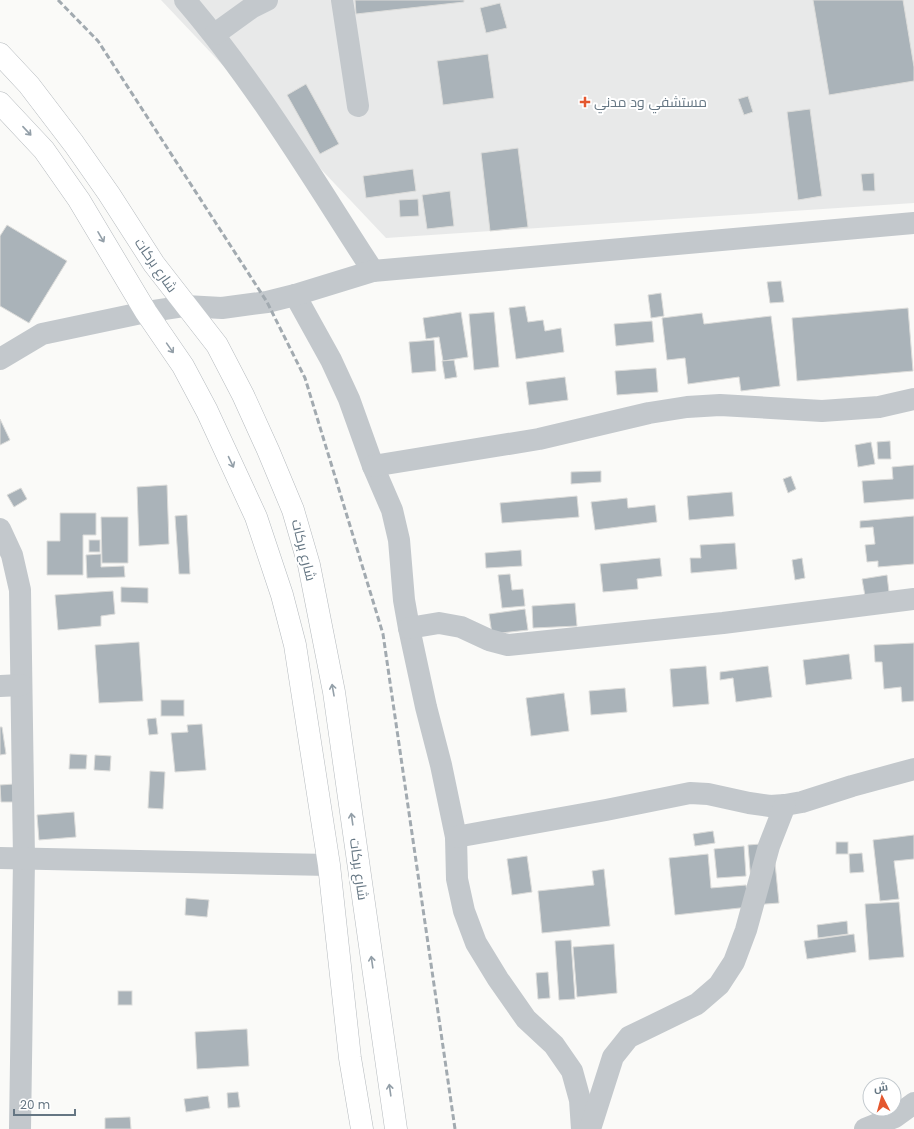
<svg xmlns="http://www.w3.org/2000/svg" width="914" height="1129" font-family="Poppins,Cairo,sans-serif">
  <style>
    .built { fill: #e8e9e9 }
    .building { fill: #aab3b9; stroke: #dcdcda }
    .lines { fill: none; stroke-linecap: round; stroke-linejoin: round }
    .major-casing { stroke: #b5babe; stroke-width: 23 }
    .minor { stroke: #c3c8cc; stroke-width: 22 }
    .major { stroke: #fff; stroke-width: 22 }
    .rail { stroke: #a2aab0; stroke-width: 3; stroke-dasharray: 6 3; stroke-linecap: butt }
    .oneway { stroke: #939fa8 }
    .poi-dot { fill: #e4572e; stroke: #fff; stroke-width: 1.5 }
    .labels { text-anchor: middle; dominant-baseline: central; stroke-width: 4; stroke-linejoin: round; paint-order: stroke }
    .poi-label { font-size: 14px; fill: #657683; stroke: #fff; text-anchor: start }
    .street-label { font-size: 14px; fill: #657683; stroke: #fff }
  </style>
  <rect width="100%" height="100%" fill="#fafaf8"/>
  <polygon class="built" points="161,0 914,0 914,203 386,238"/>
  <g class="building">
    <polygon points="355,0 464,0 464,2 356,14"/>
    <polygon points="813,0 903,0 914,67 914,81 829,95"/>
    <polygon points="500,3 507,28 486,33 480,8"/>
    <polygon points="488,54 494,98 443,105 437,61"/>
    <polygon points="306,84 339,144 320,154 287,95"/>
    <polygon points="748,96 753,112 744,115 738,99"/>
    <polygon points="810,109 822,196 798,200 787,112"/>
    <polygon points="518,148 528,227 490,231 481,153"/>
    <polygon points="413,169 416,191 366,198 363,176"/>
    <polygon points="874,173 875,191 863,191 861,174"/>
    <polygon points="450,191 454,226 427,229 422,195"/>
    <polygon points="418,199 419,216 400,217 399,200"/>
    <polygon points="7,225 67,261 29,323 0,306 0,236"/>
    <polygon points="781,281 784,302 770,303 767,282"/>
    <polygon points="661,293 664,316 651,318 648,295"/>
    <polygon points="525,306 528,322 543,320 545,331 561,328 564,352 516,359 509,308"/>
    <polygon points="908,308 913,371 797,381 792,318"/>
    <polygon points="461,312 468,357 443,361 439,337 426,339 423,318"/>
    <polygon points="494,312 499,367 474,370 469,314"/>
    <polygon points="702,313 704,324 771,316 780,386 741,391 739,377 688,384 685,358 667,360 662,318"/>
    <polygon points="652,321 654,342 616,346 614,324"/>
    <polygon points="434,340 436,371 412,373 409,342"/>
    <polygon points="454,360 457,377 445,379 442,361"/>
    <polygon points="656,368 658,392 617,395 615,371"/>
    <polygon points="565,377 568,400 529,405 526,382"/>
    <polygon points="0,419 10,440 0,445"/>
    <polygon points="890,441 891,459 878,459 877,442"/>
    <polygon points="871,442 875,464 858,467 855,445"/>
    <polygon points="914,465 914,499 864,503 862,481 893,479 892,467"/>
    <polygon points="601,471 601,482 571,484 571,472"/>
    <polygon points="791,476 796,489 788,493 783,479"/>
    <polygon points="167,485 169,544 139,546 137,487"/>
    <polygon points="21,488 27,499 14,507 7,495"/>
    <polygon points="732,492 734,516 689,520 687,496"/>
    <polygon points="577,496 579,517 502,523 500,503"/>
    <polygon points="627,498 628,508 655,505 657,522 595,530 591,502"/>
    <polygon points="60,513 96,513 96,535 83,535 83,575 47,575 47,541 60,541"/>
    <polygon points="187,515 190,574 179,574 175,516"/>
    <polygon points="914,516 914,564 878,567 878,561 867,562 865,545 875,544 873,527 860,528 860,521"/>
    <polygon points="101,517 128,517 128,563 102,563"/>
    <rect x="89" y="540" width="11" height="12"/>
    <polygon points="735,543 737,569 691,573 690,558 701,558 700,545"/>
    <polygon points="521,550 522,566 486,568 485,553"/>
    <polygon points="101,554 101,567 124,566 125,577 87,578 86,555"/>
    <polygon points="660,558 662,576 637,579 638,589 603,592 600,564"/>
    <polygon points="802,558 805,578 795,580 792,560"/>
    <polygon points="510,574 512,590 523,589 525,606 502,608 498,575"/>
    <polygon points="887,575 889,592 865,596 862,579"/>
    <polygon points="121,587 148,588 148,603 121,602"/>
    <polygon points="113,591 115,614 101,616 101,626 58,630 55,595"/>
    <polygon points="575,603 577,626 533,628 532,606"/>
    <polygon points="525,609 528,630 492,634 489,614"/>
    <polygon points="139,642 143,701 99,703 95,645"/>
    <polygon points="914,643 914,701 902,702 901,687 884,689 882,662 875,662 874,645"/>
    <polygon points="849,654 852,679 806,685 803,660"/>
    <polygon points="706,666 709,704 673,707 670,669"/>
    <polygon points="768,666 772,697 736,702 733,678 720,680 720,672"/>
    <polygon points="625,688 627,712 591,715 589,691"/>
    <polygon points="564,693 569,731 531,736 526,698"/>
    <rect x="161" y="700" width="23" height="16"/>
    <polygon points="156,718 158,734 149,735 147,719"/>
    <polygon points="202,724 206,770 175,772 171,733 188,732 187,725"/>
    <polygon points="0,727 2,727 6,754 0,755"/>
    <polygon points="70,754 87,755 86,769 69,769"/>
    <polygon points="95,755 111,756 110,771 94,770"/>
    <polygon points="150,771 165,772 163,809 148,808"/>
    <polygon points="14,784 16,802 1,802 0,785"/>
    <polygon points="74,812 76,837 39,840 37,815"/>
    <polygon points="713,831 715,843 695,846 693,834"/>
    <polygon points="914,835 914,859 894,861 899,899 880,901 873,840"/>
    <rect x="836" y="842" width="12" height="12"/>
    <polygon points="773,843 779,903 753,905 748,845"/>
    <polygon points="744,846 746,876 717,878 714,849"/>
    <polygon points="862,853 864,872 850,873 849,854"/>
    <polygon points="708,854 711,888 746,885 749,907 675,915 669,858"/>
    <polygon points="527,856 532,892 512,895 507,859"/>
    <polygon points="604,869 610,926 542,933 538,891 594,885 592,871"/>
    <polygon points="186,898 209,900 207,917 185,915"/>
    <polygon points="899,902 904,957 869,960 865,904"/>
    <polygon points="847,921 848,934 818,938 817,925"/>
    <polygon points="854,934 856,952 807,959 804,941"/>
    <polygon points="571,940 575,999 559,1000 555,941"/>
    <polygon points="614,944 617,993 577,997 573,947"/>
    <polygon points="548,972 550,998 538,999 536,973"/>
    <rect x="118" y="991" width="14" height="14"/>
    <polygon points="247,1029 249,1066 197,1069 195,1032"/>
    <polygon points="238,1092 240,1107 228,1108 227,1093"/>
    <polygon points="208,1096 210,1108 186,1112 184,1099"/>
    <polygon points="130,1117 131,1129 105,1129 105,1118"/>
  </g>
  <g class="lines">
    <defs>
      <g id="major">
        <polyline points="0,54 29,85 74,144 109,194 154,264 217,345 243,395 268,450 293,510 309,565 334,692 396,1129"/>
        <polyline points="0,103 44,150 79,200 146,312 183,366 207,411 256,517 282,595 295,645 329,865 350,1058 362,1129"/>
      </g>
    </defs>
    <use href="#major" class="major-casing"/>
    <g class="minor">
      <path d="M 185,0 C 257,84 313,179 373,271"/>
      <polyline points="342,0 358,106"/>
      <polyline points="215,34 251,8 267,0"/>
      <polyline points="295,295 331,360 349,399 373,466 392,510 399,540 404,600 409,628 426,707 441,765 456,837 457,879 464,911 476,943 498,979 526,1019 554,1045 572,1071 580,1100 582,1129"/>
      <polyline points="0,359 42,334 146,312 185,306 222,308 267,302 295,295 373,271 914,223"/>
      <polyline points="373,466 539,439 649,413 687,407 720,405 822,411 879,407 914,399"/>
      <polyline points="0,529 12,555 20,590 24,859 20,1129"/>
      <polyline points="409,628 439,623 461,627 489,640 508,645 723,623 914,599"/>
      <polyline points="0,686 21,685"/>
      <polyline points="456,837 606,810 690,793 708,794 749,803 770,806 785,805 802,802 852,786 914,769"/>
      <polyline points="0,858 329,865"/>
      <polyline points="590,1129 613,1057 629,1037 697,1004 719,985 734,962 746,930 769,846 785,805"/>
      <polyline points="865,1129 895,1117 914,1103"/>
    </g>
    <use href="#major" class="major"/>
    <polyline class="rail" points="58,0 98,41 267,302 305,378 383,634 455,1129"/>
  </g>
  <defs><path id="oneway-shaft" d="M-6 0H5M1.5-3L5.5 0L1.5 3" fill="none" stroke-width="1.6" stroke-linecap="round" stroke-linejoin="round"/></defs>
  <g class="oneway">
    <use href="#oneway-shaft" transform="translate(27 131) rotate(47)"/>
    <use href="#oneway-shaft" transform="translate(101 237) rotate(60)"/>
    <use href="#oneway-shaft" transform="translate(170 348) rotate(55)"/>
    <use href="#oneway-shaft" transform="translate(231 462) rotate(65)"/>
    <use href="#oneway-shaft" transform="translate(333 690) rotate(-100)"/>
    <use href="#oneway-shaft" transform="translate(352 819) rotate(-98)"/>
    <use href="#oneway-shaft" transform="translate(372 962) rotate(-98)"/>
    <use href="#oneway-shaft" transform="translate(390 1090) rotate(-98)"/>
  </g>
  <path class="poi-dot" d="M583 96h4v4h4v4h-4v4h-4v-4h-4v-4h4z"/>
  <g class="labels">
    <g class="poi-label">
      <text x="594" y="102">مستشفي ود مدني</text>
    </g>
    <g class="street-label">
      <text transform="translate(156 265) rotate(55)">شارع بركات</text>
      <text transform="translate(304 550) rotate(76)">شارع بركات</text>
      <text transform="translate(359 869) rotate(82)">شارع بركات</text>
    </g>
  </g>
  <g transform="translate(882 1097) rotate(354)"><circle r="19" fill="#ffffff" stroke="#c1c8cd"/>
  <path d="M0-3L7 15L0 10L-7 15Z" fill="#e4572e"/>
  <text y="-6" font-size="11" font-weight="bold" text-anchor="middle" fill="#657683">ش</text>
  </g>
  <path d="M14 1109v6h61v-6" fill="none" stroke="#657683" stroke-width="2"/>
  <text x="20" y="1109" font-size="12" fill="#657683" stroke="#ffffff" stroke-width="3" paint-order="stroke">20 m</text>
</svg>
